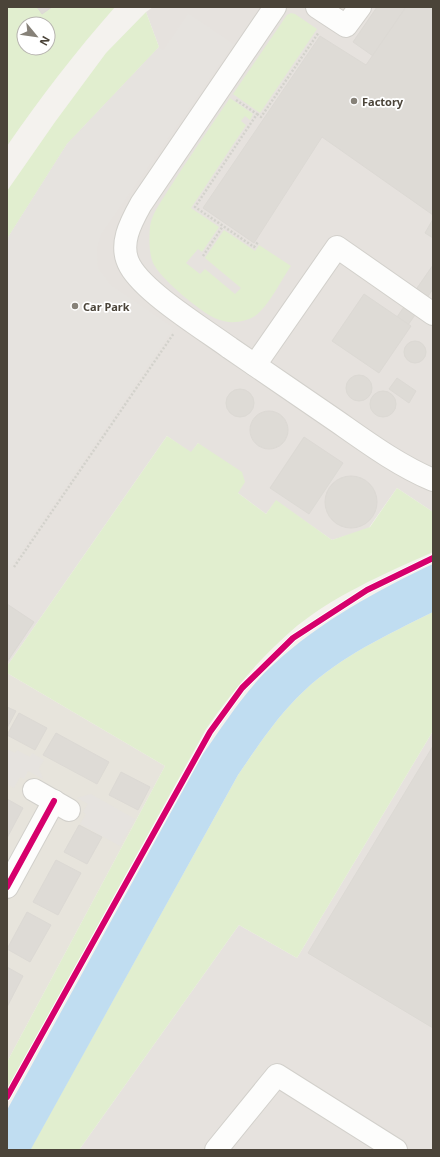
<svg xmlns="http://www.w3.org/2000/svg" width="440" height="1157" font-family="'Noto Sans',sans-serif">
  <style>
    .residential { fill: #e7e4dc }
    .industrial { fill: #e6e2de }
    .green { fill: #e1eecf; fill-rule: evenodd }
    .parking { fill: #e6e3df }
    .water { fill: #c0ddf1 }
    .building { fill: #dedbd6; stroke: #dcd9d4 }
    .lines { fill: none; stroke-linecap: round; stroke-linejoin: round }
    .minor-casing { stroke: #d2d0cb; stroke-width: 24 }
    .path { stroke: #d3d2cc; stroke-width: 2.5; stroke-dasharray: 2 2; stroke-linecap: butt }
    .minor { stroke: #fdfdfc; stroke-width: 22 }
    .cycleway-casing { stroke: #fff; stroke-width: 8 }
    .cycleway { stroke: #d6006c; stroke-width: 6 }
    .poi-dot { fill: #868178; stroke: #fff; stroke-width: 1.5 }
    .labels { text-anchor: middle; dominant-baseline: central; stroke-width: 3.5; stroke-linejoin: round; paint-order: stroke }
    .poi-label { font-size: 11px; font-weight: bold; fill: #4b4439; stroke: #fff; text-anchor: start }
  </style>
  <rect width="100%" height="100%" fill="#f4f2ee"/>
  <polygon class="residential" points="7,673 165,766 7,1062"/>
  <g class="industrial">
    <polygon points="153,7 433,7 433,512 397,488 368,529 332,540 276,501 266,514 238,493 198,443 191,453 167,436 7,666 7,239 67,144 159,47 146,12"/>
    <polygon points="433,731 433,1150 79,1150 239,925 297,958"/>
  </g>
  <g class="green">
    <path d="M 10,7 L 37,7 L 42,14 L 52,7 L 115,7 C 76,51 40,98 7,146 L 7,9 ZM 24,24 L 48,24 L 48,48 L 24,48 Z"/>
    <polygon points="146,12 159,47 67,144 7,239 7,191 55,122 106,53"/>
    <polygon points="291,13 295,14 317,29 260,113 233,94 287,15"/>
    <path d="M 230,98 L 253,114 L 250,120 L 245,116 L 241,121 L 246,125 L 191,208 L 219,227 L 202,252 L 198,249 L 186,263 L 200,274 L 205,269 L 235,294 L 241,288 L 205,258 L 224,230 L 255,251 L 259,245 L 291,266 C 281,280 269,306 255,316 C 244,323 228,324 217,319 C 201,313 160,278 153,263 C 149,253 149,238 150,227 C 151,215 161,202 167,192 C 187,160 209,129 230,98 Z"/>
    <path d="M 167,436 L 191,452 L 198,443 L 242,472 L 245,482 L 238,493 L 266,514 L 276,500 L 332,540 L 370,527 L 397,488 L 433,512 L 433,552 C 384,574 330,597 290,632 C 257,661 231,693 206,729 L 7,1090 L 7,1062 L 165,766 L 7,673 L 7,666 Z"/>
    <path d="M 433,612 L 433,731 L 297,958 L 239,925 L 79,1150 L 30,1150 L 238,775 C 258,746 278,715 304,691 C 341,656 387,635 433,612 Z"/>
  </g>
  <g class="parking">
    <polygon points="188,13 234,44 101,235 97,250 98,267 111,285 174,328 11,567 7,563 7,239 67,144 159,47 163,50"/>
    <polygon points="7,749 15,753 17,750 30,757 32,753 44,760 39,768 43,779 28,771 24,779 20,777 14,788 7,784"/>
    <polygon points="91,794 135,819 120,846 80,824 86,814 83,812 88,804 77,798"/>
  </g>
  <path class="water" d="M 433,564 L 433,612 C 387,635 341,656 304,691 C 278,715 258,746 238,775 L 31,1149 L 7,1150 L 7,1110 L 203,754 C 225,723 246,689 274,664 C 321,621 376,591 433,564 Z"/>
  <g class="building">
    <polygon points="37,7 52,7 42,14"/>
    <polygon points="377,7 406,7 373,56 353,42"/>
    <polygon points="406,7 433,7 433,215 322,137 254,243 203,208 320,36 366,65"/>
    <polygon points="433,219 433,238 425,233"/>
    <polygon points="433,265 433,289 408,325 397,317"/>
    <polygon points="364,294 411,326 379,373 332,341"/>
    <circle cx="415" cy="352" r="11"/>
    <circle cx="359" cy="388" r="13"/>
    <polygon points="397,378 416,391 409,403 389,389"/>
    <circle cx="240" cy="403" r="14"/>
    <circle cx="383" cy="404" r="13"/>
    <circle cx="269" cy="430" r="19"/>
    <polygon points="304,437 343,463 309,514 270,488"/>
    <circle cx="351" cy="502" r="26"/>
    <polygon points="7,604 34,622 7,662"/>
    <polygon points="7,707 16,711 7,728"/>
    <polygon points="19,713 47,728 35,750 7,735"/>
    <polygon points="56,733 109,762 97,784 43,755"/>
    <polygon points="433,746 433,1028 308,953"/>
    <polygon points="121,772 150,787 138,810 109,795"/>
    <polygon points="7,799 23,808 7,838"/>
    <polygon points="79,825 102,837 87,864 64,852"/>
    <polygon points="56,860 81,873 58,915 33,902"/>
    <polygon points="27,912 51,925 30,962 7,949"/>
    <polygon points="7,967 23,976 7,1007"/>
  </g>
  <g class="lines">
    <defs>
      <g id="minor">
        <path d="M 275,7 L 141,204 C 131,222 118,245 130,266 C 145,293 204,329 230,348 C 266,373 302,397 338,422 C 368,443 398,465 433,480"/>
        <polyline points="317,7 346,26 360,7"/>
        <polyline points="255,365 337,247 433,314"/>
        <polyline points="34,790 69,810"/>
        <polyline points="7,887 54,801"/>
        <polyline points="216,1150 277,1075 396,1150"/>
      </g>
    </defs>
    <use href="#minor" class="minor-casing"/>
    <g class="path">
      <polyline points="236,100 257,114 195,207 254,247 258,242"/>
      <polyline points="257,114 261,117 319,32"/>
      <polyline points="203,256 223,226"/>
      <polyline points="14,567 174,333"/>
    </g>
    <use href="#minor" class="minor"/>
    <defs>
      <g id="cycleway">
        <polyline points="7,887 54,801"/>
        <polyline points="7,1097 210,732 242,688 293,638 367,590 433,558"/>
      </g>
    </defs>
    <use href="#cycleway" class="cycleway-casing"/>
    <use href="#cycleway" class="cycleway"/>
  </g>
  <g class="poi-dot">
    <circle cx="354" cy="101" r="4"/>
    <circle cx="75" cy="306" r="4"/>
  </g>
  <g class="labels">
    <g class="poi-label">
      <text x="362" y="101">Factory</text>
      <text x="83" y="306">Car Park</text>
    </g>
  </g>
  <rect width="440" height="1157" fill="none" stroke="#4b4439" stroke-width="16"/>
  <g transform="translate(36 36) rotate(119)"><circle r="19" fill="#ffffff" stroke="#b7b4b0"/>
  <path d="M0-3L7 15L0 10L-7 15Z" fill="#868178"/>
  <text y="-6" font-size="11" font-weight="bold" text-anchor="middle" fill="#4b4439">N</text>
  </g>
</svg>
